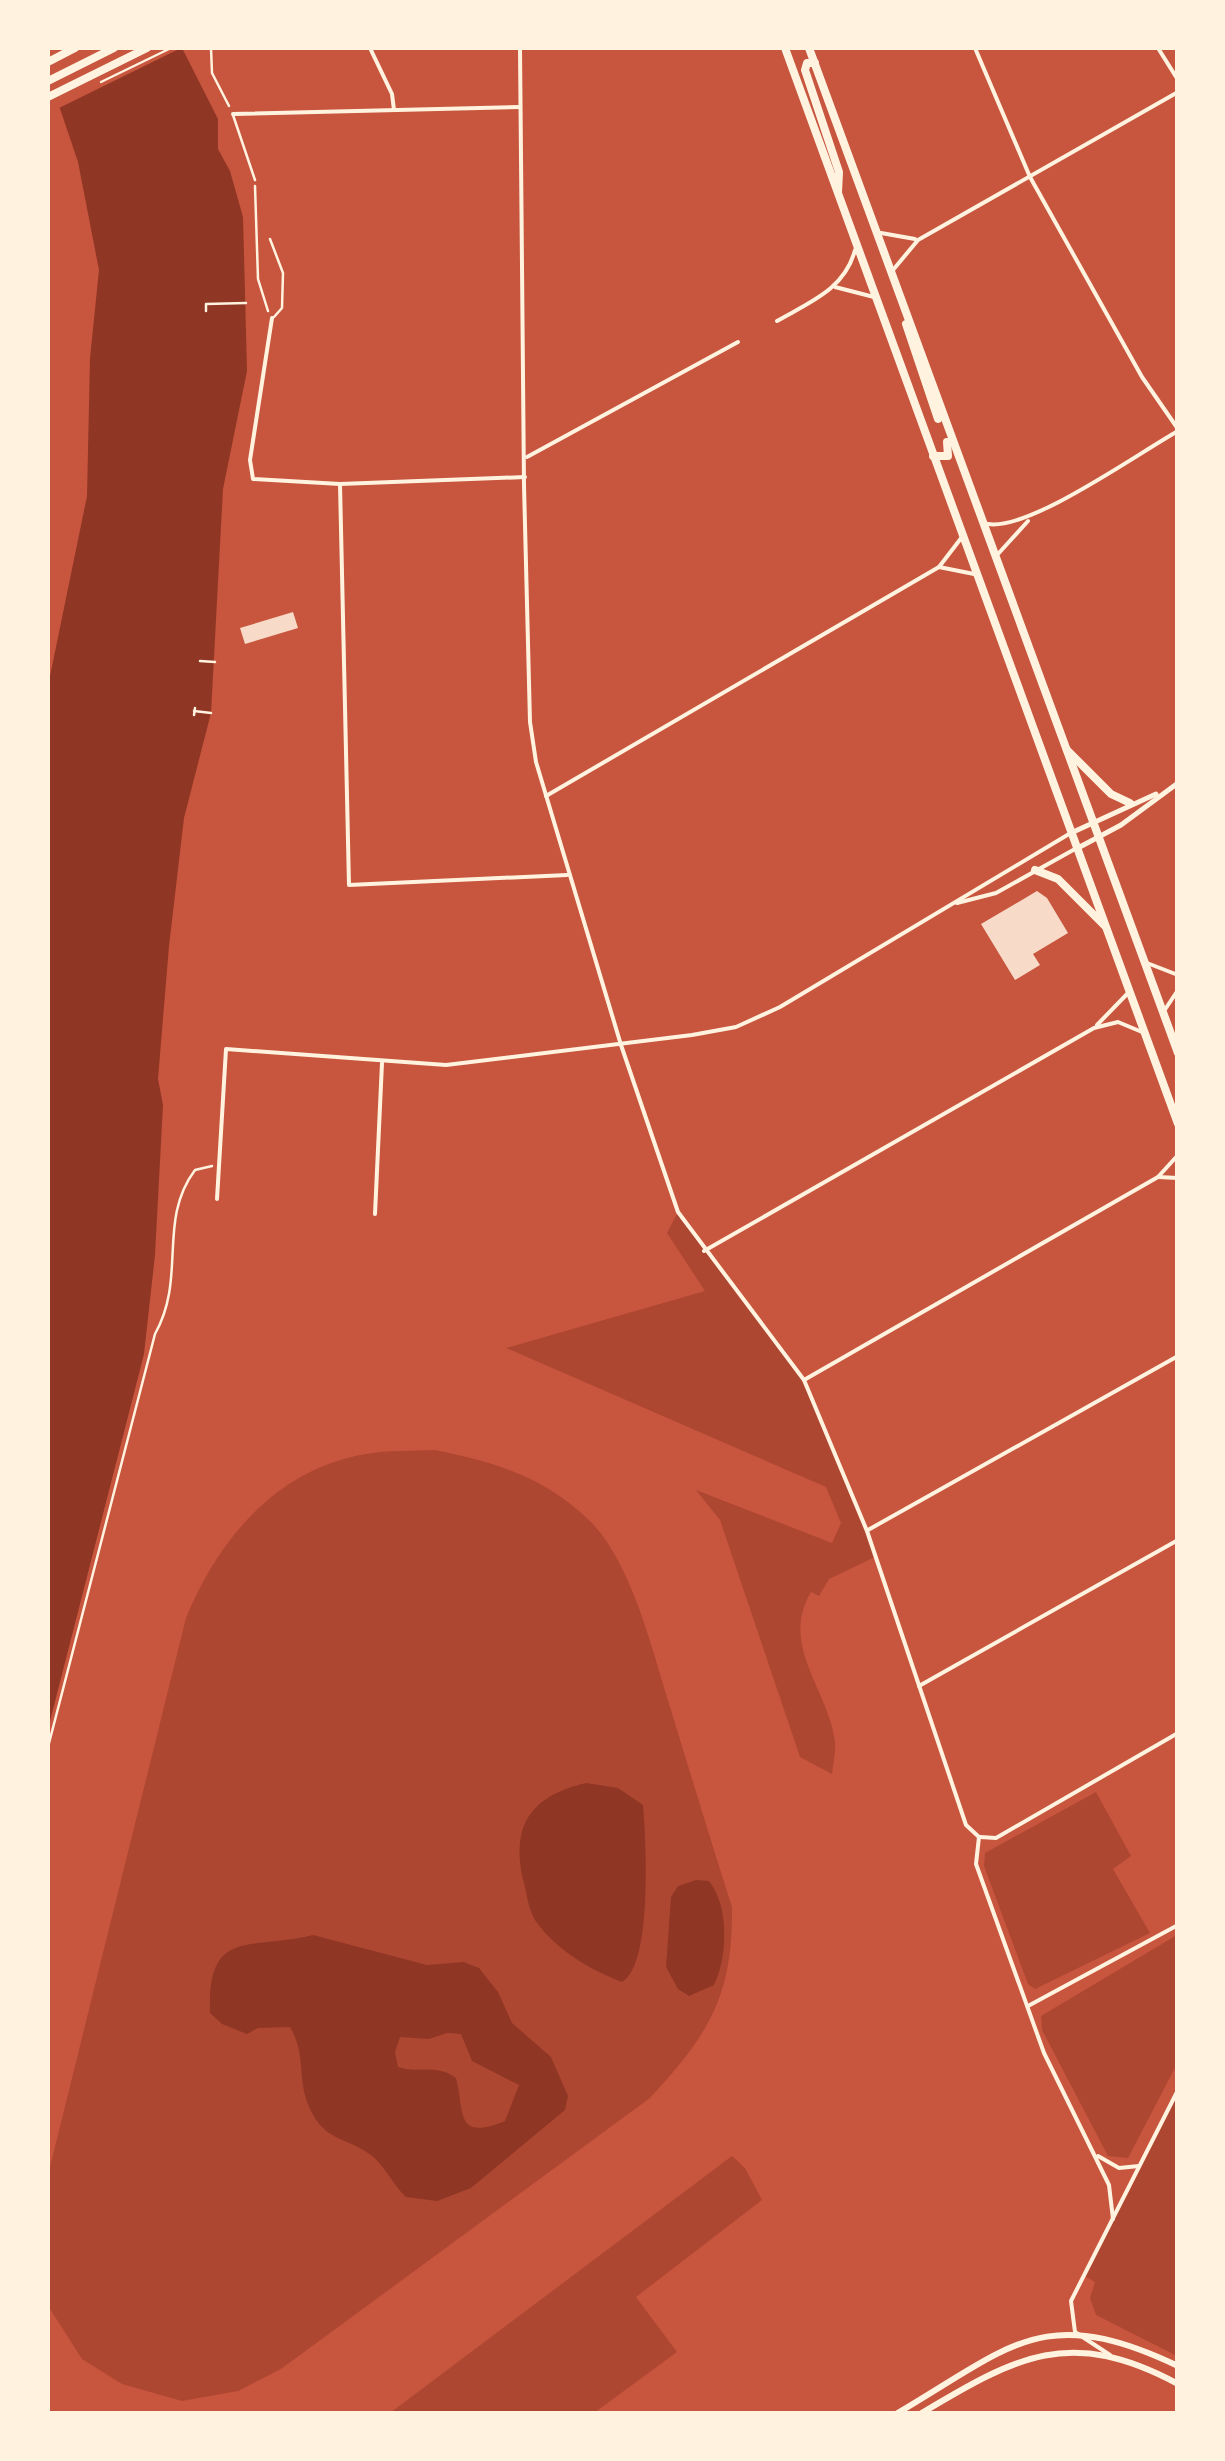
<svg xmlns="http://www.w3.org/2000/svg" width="1225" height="2461" font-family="'Asap Condensed',sans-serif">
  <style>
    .green { fill: #ae4732 }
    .water { fill: #8f3625; fill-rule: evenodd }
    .pier { fill: #c8553d }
    .building { fill: #f7dbc8 }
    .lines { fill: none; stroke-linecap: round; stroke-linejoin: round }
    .path { stroke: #fff3e0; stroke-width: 2.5 }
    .service { stroke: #fff3e0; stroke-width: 2.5 }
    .minor { stroke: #fff3e0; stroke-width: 4 }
    .tertiary { stroke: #fff3e0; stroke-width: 5 }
    .primary { stroke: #fff3e0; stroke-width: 6 }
    .trunk { stroke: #fff3e0; stroke-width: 8 }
    .motorway { stroke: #fff3e0; stroke-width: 8 }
  </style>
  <rect width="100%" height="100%" fill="#c8553d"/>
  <g class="green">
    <path d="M 678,1212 L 804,1380 L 875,1557 L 829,1579 L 819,1596 L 811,1592 C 779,1646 829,1690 835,1742 C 836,1752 833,1764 832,1774 L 800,1757 L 720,1520 L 696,1490 L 832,1543 L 841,1523 L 826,1487 L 506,1348 L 705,1291 L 667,1233 Z"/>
    <path d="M 435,1450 C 495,1462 546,1477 591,1522 C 633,1565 653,1654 671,1710 C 691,1776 711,1841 732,1907 C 733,1996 709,2034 650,2098 L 281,2369 L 238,2391 L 182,2401 L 122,2384 L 82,2359 L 48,2306 L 48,2175 L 186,1618 C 218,1540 276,1469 366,1454 C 388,1450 412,1451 435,1450 Z"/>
    <polygon points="1096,1792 1131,1856 1113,1869 1150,1933 1035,1989 1028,1984 984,1866 985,1853"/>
    <polygon points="1177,1935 1177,2064 1128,2158 1108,2156 1042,2030 1041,2016"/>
    <polygon points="1177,2096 1177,2356 1096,2315 1090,2298 1095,2282 1083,2275"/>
    <polygon points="732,2156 745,2168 762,2200 636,2297 677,2352 594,2413 390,2413"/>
  </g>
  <g class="water">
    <polygon points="48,48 182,48 218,119 218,149 230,171 243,217 247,371 223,489 211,713 184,818 169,946 158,1079 163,1105 155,1255 144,1354 48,1729 48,686 87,496 90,358 99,270 78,162 48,73"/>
    <path d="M 586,1783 L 618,1788 L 643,1805 C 646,1840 653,1965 622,1982 C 590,1970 555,1949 535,1920 C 529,1911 527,1895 524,1883 C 510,1826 530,1796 586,1783 Z"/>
    <path d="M 696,1880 L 709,1881 C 729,1906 728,1956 714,1985 L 689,1996 L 678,1989 L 666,1967 L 671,1897 L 678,1886 Z"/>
    <path d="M 313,1935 L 427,1965 L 464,1962 L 479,1968 L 498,1992 L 512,2023 L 551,2057 L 568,2096 L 565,2110 L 471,2188 L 437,2201 L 406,2197 C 393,2185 384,2165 371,2155 C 347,2137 325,2142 310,2109 C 296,2078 307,2056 290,2027 L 258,2028 L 247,2034 L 222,2024 L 210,2013 C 207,1926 250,1951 313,1935 ZM 447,2033 L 461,2034 L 472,2061 L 519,2085 L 505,2121 C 454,2142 465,2111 456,2078 C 436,2063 418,2074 398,2067 L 395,2052 L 400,2037 L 429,2039 Z"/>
  </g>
  <polygon class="pier" points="48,48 181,48 55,110 48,89"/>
  <g class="building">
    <polygon points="293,612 298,628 245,644 240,628"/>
    <polygon points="1037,891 1047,898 1068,933 1033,954 1040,965 1015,980 981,924"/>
  </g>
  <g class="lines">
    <g class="path">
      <polyline points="211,48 212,73 229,106"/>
      <polyline points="101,82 171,48"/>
      <polyline points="255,186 258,279 268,311"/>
      <polyline points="206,311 206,304 246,303"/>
      <polyline points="200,661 215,662"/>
      <polyline points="194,711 211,713"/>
      <polyline points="194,715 195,708"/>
      <path d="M 48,1747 L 155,1334 C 187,1277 157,1221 195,1170 L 212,1166"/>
    </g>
    <g class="service">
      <polyline points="233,115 255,180"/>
      <polyline points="270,239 283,273 282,308 274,317"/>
    </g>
    <g class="minor">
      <polyline points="370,48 392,94 394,110"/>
      <polyline points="520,48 524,485 530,722 536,762 621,1045 678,1212 804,1380 867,1531 966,1825 979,1837"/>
      <polyline points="975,48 1030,177 1142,377 1178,429"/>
      <polyline points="1158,48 1178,80"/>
      <polyline points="233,114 520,107"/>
      <polyline points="881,233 915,239"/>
      <polyline points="893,270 918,240 1178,92"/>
      <polyline points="835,287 874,297"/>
      <polyline points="272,318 250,460 253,479 340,484 525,477"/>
      <path d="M 777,321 C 810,302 845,289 855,250"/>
      <polyline points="527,457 738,342"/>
      <polyline points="340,484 349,885 567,875"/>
      <path d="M 988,524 C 1029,531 1137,454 1178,431"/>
      <polyline points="998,554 1028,521"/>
      <polyline points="939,567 974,574"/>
      <polyline points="546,796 939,567 962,537"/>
      <polyline points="957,903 996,893 1075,849"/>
      <polyline points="1147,963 1178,975"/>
      <polyline points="1164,1011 1178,990"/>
      <polyline points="1097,1025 1129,992"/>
      <polyline points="1158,1177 1178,1178"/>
      <polyline points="217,1199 226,1049 446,1065 692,1035 736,1027 780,1007 1069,834"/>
      <polyline points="375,1214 382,1063"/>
      <polyline points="704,1251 1094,1028 1118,1022 1142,1032"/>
      <polyline points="804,1380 1158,1177 1178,1155"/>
      <polyline points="868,1530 1178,1356"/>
      <polyline points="919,1686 1178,1540"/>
      <polyline points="979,1837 976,1864 1044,2053 1109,2185 1113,2219"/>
      <polyline points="980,1837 996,1838 1178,1733"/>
      <polyline points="1028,2006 1178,1925"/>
      <polyline points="1098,2156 1119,2168 1139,2166"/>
      <polyline points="1110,2355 1075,2332 1071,2301 1178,2090"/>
    </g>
    <g class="tertiary">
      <polyline points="1071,833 1156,794"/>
      <polyline points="1076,849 1121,825 1178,783"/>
    </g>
    <g class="primary">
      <path d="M 896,2414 C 1012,2346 1043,2302 1178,2366"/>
      <path d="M 920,2414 C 1017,2356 1070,2326 1178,2384"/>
    </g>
    <g class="trunk">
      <polyline points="785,48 1178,1124"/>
      <polyline points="809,48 1178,1053"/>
      <polyline points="815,63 807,63 805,70 839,172 838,192"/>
      <polyline points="906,324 938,419"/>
      <polyline points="933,456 948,456 947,442"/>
      <polyline points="1067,750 1111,794 1130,803"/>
      <polyline points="1035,870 1058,879 1105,926"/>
    </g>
    <g class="motorway">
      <polyline points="48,62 75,48"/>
      <polyline points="48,81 114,48"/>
      <polyline points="48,97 147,48"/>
    </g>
  </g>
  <rect width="1225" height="2461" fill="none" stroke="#fff3e0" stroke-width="100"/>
</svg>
